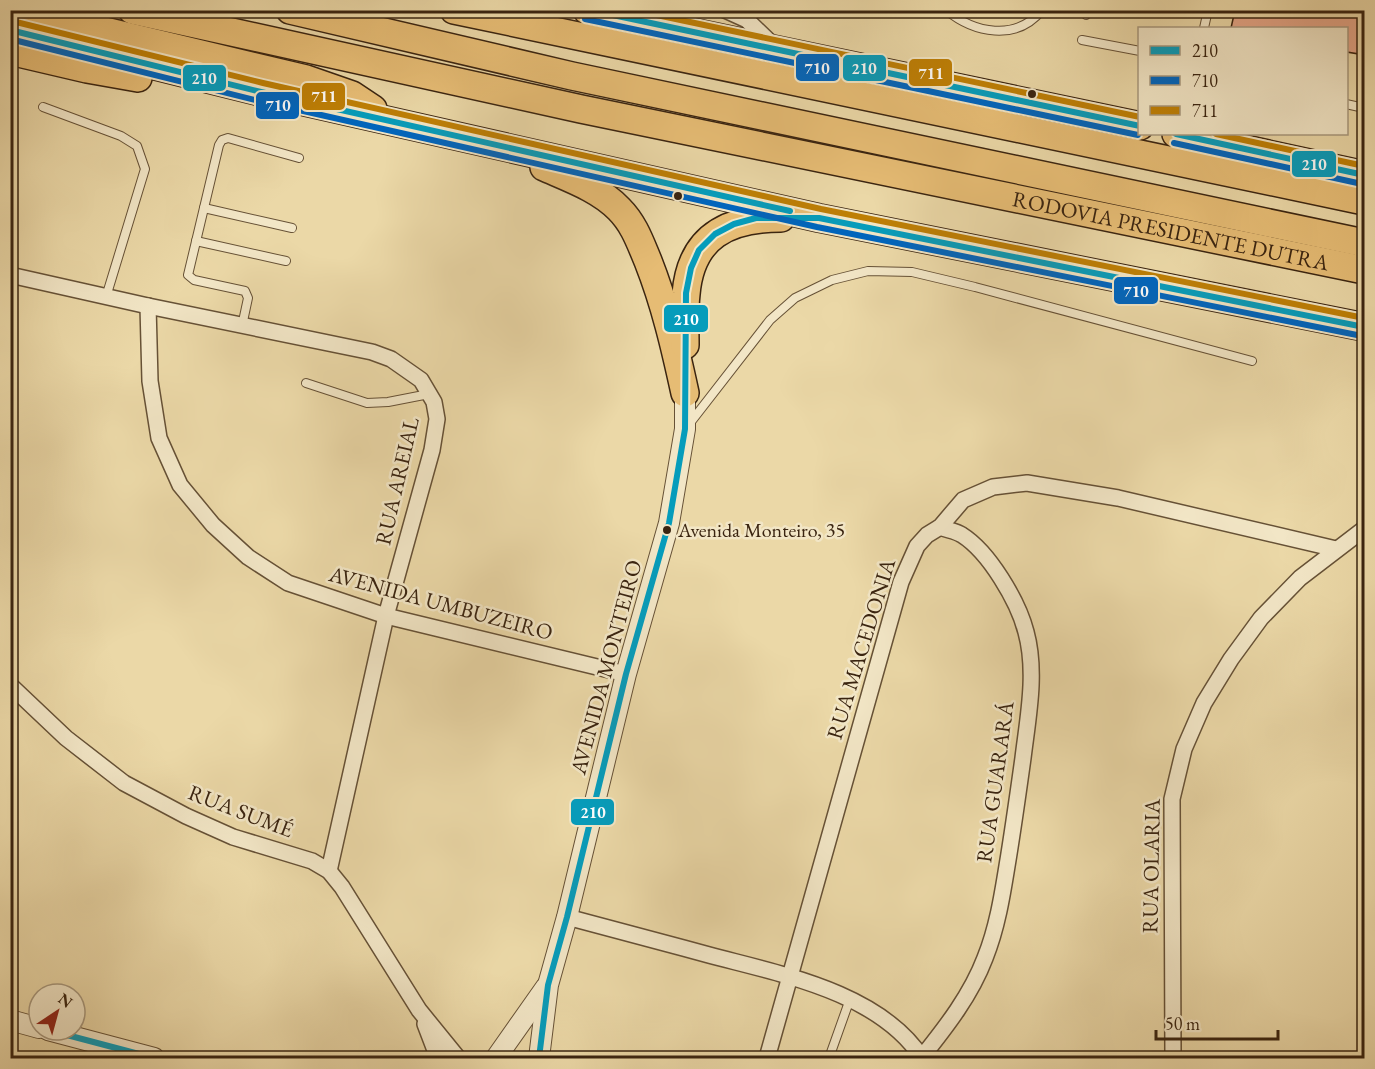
<svg xmlns="http://www.w3.org/2000/svg" width="1375" height="1069" font-family="'EB Garamond',serif">
  <style>
    .building { fill: #e5a688; stroke: #3a2410; stroke-width: 1.5 }
    .lines { fill: none; stroke-linecap: round; stroke-linejoin: round }
    .service-casing { stroke: #665136; stroke-width: 10 }
    .minor-casing { stroke: #665136; stroke-width: 18 }
    .tertiary-casing { stroke: #665136; stroke-width: 22 }
    .motorway-casing { stroke: #3a2410; stroke-width: 30 }
    .service { stroke: #f2e6c6; stroke-width: 8 }
    .minor { stroke: #f2e6c6; stroke-width: 15 }
    .tertiary { stroke: #f2e6c6; stroke-width: 20 }
    .motorway { stroke: #e6bc74; stroke-width: 27 }
    .bus-1-casing { stroke: #f2e6c6; stroke-width: 10 }
    .bus-2-casing { stroke: #f2e6c6; stroke-width: 10 }
    .bus-3-casing { stroke: #f2e6c6; stroke-width: 10 }
    .bus-1 { stroke: #069cbb; stroke-width: 6 }
    .bus-2 { stroke: #0065bd; stroke-width: 6 }
    .bus-3 { stroke: #be7f05; stroke-width: 6 }
    .bus-dot { fill: #3a2410; stroke: #f2e6c6; stroke-width: 2 }
    .labels { text-anchor: middle; dominant-baseline: central; stroke-width: 5; stroke-linejoin: round; paint-order: stroke }
    .bus-label { font-size: 20px; fill: #3a2410; stroke: #f2e6c6; text-anchor: start }
    .street-label { font-size: 22px; fill: #3a2410; stroke: #f2e6c6 }
    .line-badge { stroke: #f2e6c6; stroke-width: 2 }
    .badge-label { font-size: 16px; text-anchor: middle; font-weight: bold; fill: #fff }
  </style>
  <rect width="100%" height="100%" fill="#ebd8a7"/>
  <filter id="stains"><feTurbulence type="fractalNoise" baseFrequency=".00333" numOctaves="4"/><feColorMatrix values="0 0 0 0 .2 0 0 0 0 .09 0 0 0 0 .02 0 0 0 .5 -.17"/></filter>
  <radialGradient id="worn" r=".72"><stop offset=".6" stop-color="#630" stop-opacity="0"/><stop offset="1" stop-color="#630" stop-opacity=".3"/></radialGradient>
  <polygon class="building" points="1235,10 1365,10 1365,55 1347,52 1347,28 1231,28"/>
  <g class="lines">
    <defs>
      <g id="service">
        <path d="M 946,10 C 974,33 1016,42 1042,10"/>
        <polyline points="1082,10 1086,15"/>
        <polyline points="1204,28 1208,10"/>
        <polyline points="1082,40 1140,51"/>
        <polyline points="1346,104 1364,108"/>
        <polyline points="43,107 121,136 137,146 145,169 106,297"/>
        <polyline points="204,208 292,228"/>
        <polyline points="196,241 286,261"/>
        <polyline points="242,326 248,298 245,291 194,280 188,275 219,145 222,140 228,138 299,158"/>
        <polyline points="306,383 367,403 388,402 429,394"/>
        <polyline points="690,423 770,320 795,298 832,280 868,271 912,272 975,287 1252,361"/>
        <polyline points="829,1058 850,999"/>
      </g>
      <g id="minor">
        <polyline points="725,10 747,20 774,46"/>
        <polyline points="665,26 691,10"/>
        <polyline points="10,275 148,306 372,352 391,359 421,380 434,402 437,419 432,450 386,616 329,871"/>
        <polyline points="148,306 150,381 159,438 180,485 213,525 248,557 288,583 386,616 626,674"/>
        <polyline points="10,685 66,738 124,783 186,816 233,837 312,861 329,871 342,887 419,1010 458,1058"/>
        <path d="M 567,917 C 615,930 662,942 709,955 C 780,974 879,992 922,1058"/>
        <polyline points="425,1024 438,1058"/>
        <path d="M 922,1057 C 946,1027 971,995 985,958 C 997,928 1002,897 1007,866 C 1013,830 1018,794 1023,758 C 1028,717 1037,672 1026,632 C 1018,601 989,552 962,535 C 956,531 947,530 940,527"/>
        <polyline points="767,1058 901,582 917,546 927,535 940,527 963,500 993,487 1027,483 1118,498 1336,549"/>
        <polyline points="1173,1058 1172,799 1184,749 1204,703 1231,659 1261,618 1300,578 1364,529"/>
      </g>
      <g id="tertiary">
        <polyline points="10,1020 39,1028"/>
        <polyline points="48,1030 154,1058"/>
        <polyline points="496,1058 546,987"/>
        <polyline points="539,1058 548,985 567,917 626,674 669,523 685,429 685,393"/>
      </g>
      <g id="motorway">
        <polyline points="17,10 306,79 352,95 373,109"/>
        <path id="s1" d="M 132,10 L 581,109 L 1364,270"/>
        <polyline points="290,10 572,76 1364,243"/>
        <polyline points="454,10 1364,201"/>
        <polyline points="587,10 1140,126"/>
        <polyline points="10,30 261,92 819,218 1364,327"/>
        <polyline points="10,51 87,69 138,78"/>
        <polyline points="1176,134 1364,175"/>
        <path d="M 544,167 C 569,178 600,189 619,209 C 634,224 640,242 648,261 C 665,304 675,347 685,393"/>
        <path d="M 685,345 C 685,328 684,311 686,294 C 691,236 728,218 781,218"/>
      </g>
    </defs>
    <use href="#service" class="service-casing"/>
    <use href="#minor" class="minor-casing"/>
    <use href="#tertiary" class="tertiary-casing"/>
    <use href="#motorway" class="motorway-casing"/>
    <use href="#service" class="service"/>
    <use href="#minor" class="minor"/>
    <use href="#tertiary" class="tertiary"/>
    <use href="#motorway" class="motorway"/>
    <defs>
      <g id="bus-1">
        <polyline points="589,10 1140,126"/>
        <polyline points="10,30 261,92 790,211"/>
        <polyline points="1176,134 1364,175"/>
        <polyline points="48,1030 154,1058"/>
        <polyline points="539,1058 548,985 567,917 626,674 669,523 685,429 686,293 691,268 699,250 715,234 734,224 756,218 819,218 1364,327"/>
      </g>
      <g id="bus-2">
        <polyline points="585,19 1138,135"/>
        <polyline points="10,39 259,101 817,227 1362,336"/>
        <polyline points="1174,143 1362,184"/>
      </g>
      <g id="bus-3">
        <polyline points="633,10 1140,117"/>
        <polyline points="12,21 263,83 821,209 1364,318"/>
        <polyline points="1216,134 1364,166"/>
      </g>
    </defs>
    <use href="#bus-1" class="bus-1-casing"/>
    <use href="#bus-2" class="bus-2-casing"/>
    <use href="#bus-3" class="bus-3-casing"/>
    <use href="#bus-1" class="bus-1"/>
    <use href="#bus-2" class="bus-2"/>
    <use href="#bus-3" class="bus-3"/>
  </g>
  <g class="bus-dot">
    <circle cx="1032" cy="94" r="5"/>
    <circle cx="678" cy="196" r="5"/>
    <circle cx="667" cy="530" r="5"/>
  </g>
  <g class="labels">
    <g class="bus-label">
      <text x="678" y="530">Avenida Monteiro, 35</text>
    </g>
    <g class="street-label">
      <text stroke="none"><textPath href="#s1" startOffset="1062">RODOVIA PRESIDENTE DUTRA</textPath></text>
      <text transform="translate(397 481) rotate(-77)">RUA AREIAL</text>
      <text transform="translate(441 603) rotate(15)">AVENIDA UMBUZEIRO</text>
      <text transform="translate(861 649) rotate(-73)">RUA MACEDONIA</text>
      <text transform="translate(606 667) rotate(-75)">AVENIDA MONTEIRO</text>
      <text transform="translate(995 782) rotate(-82)">RUA GUARARÁ</text>
      <text transform="translate(241 811) rotate(21)">RUA SUMÉ</text>
      <text transform="translate(1151 866) rotate(-89)">RUA OLARIA</text>
    </g>
  </g>
  <g class="line-badge">
    <rect x="795" y="53" width="45" height="29" rx="6" fill="#0065bd"/>
    <rect x="842" y="54" width="45" height="28" rx="6" fill="#069cbb"/>
    <rect x="908" y="58" width="45" height="29" rx="6" fill="#be7f05"/>
    <rect x="182" y="64" width="45" height="28" rx="6" fill="#069cbb"/>
    <rect x="301" y="82" width="45" height="29" rx="6" fill="#be7f05"/>
    <rect x="255" y="91" width="45" height="29" rx="6" fill="#0065bd"/>
    <rect x="1291" y="150" width="46" height="28" rx="6" fill="#069cbb"/>
    <rect x="1113" y="276" width="46" height="29" rx="6" fill="#0065bd"/>
    <rect x="663" y="304" width="46" height="29" rx="6" fill="#069cbb"/>
    <rect x="570" y="798" width="45" height="28" rx="6" fill="#069cbb"/>
  </g>
  <g class="badge-label">
    <text x="817" y="74">710</text>
    <text x="864" y="74">210</text>
    <text x="931" y="79">711</text>
    <text x="204" y="84">210</text>
    <text x="324" y="102">711</text>
    <text x="278" y="111">710</text>
    <text x="1314" y="170">210</text>
    <text x="1136" y="297">710</text>
    <text x="686" y="325">210</text>
    <text x="593" y="818">210</text>
  </g>
  <rect width="1375" height="1069" fill="none" stroke="#ebd8a7" stroke-width="36"/>
  <rect x="12" y="12" width="1351" height="1045" fill="none" stroke="#3a2410" stroke-width="3"/>
  <rect x="18" y="18" width="1339" height="1033" fill="none" stroke="#3a2410" stroke-width="1.5"/>
  <rect x="1138" y="27" width="210" height="108" fill="#f2e6c6" stroke="#a8987d" stroke-width="1.5"/>
  <rect x="1150" y="46" width="30" height="9" fill="#069cbb" stroke="#a8987d" stroke-width="1.5"/>
  <text x="1192" y="57" font-size="18" fill="#3a2410">210</text>
  <rect x="1150" y="76" width="30" height="9" fill="#0065bd" stroke="#a8987d" stroke-width="1.5"/>
  <text x="1192" y="87" font-size="18" fill="#3a2410">710</text>
  <rect x="1150" y="106" width="30" height="9" fill="#be7f05" stroke="#a8987d" stroke-width="1.5"/>
  <text x="1192" y="117" font-size="18" fill="#3a2410">711</text>
  <g transform="translate(57 1012) rotate(36)"><circle r="28" fill="#f2e6c6" stroke="#a8987d" stroke-width="1.5"/>
  <path d="M0-4.5L10 22L0 15L-10 22Z" fill="#8f2418"/>
  <text y="-9" font-size="16" font-weight="bold" text-anchor="middle" fill="#3a2410">N</text>
  </g>
  <path d="M1156 1030v9h122v-9" fill="none" stroke="#3a2410" stroke-width="3"/>
  <text x="1165" y="1030" font-size="18" fill="#3a2410" stroke="#f2e6c6" stroke-width="4.5" paint-order="stroke">50 m</text>
  <rect width="100%" height="100%" filter="url(#stains)"/>
  <rect width="100%" height="100%" fill="url(#worn)"/>
</svg>
